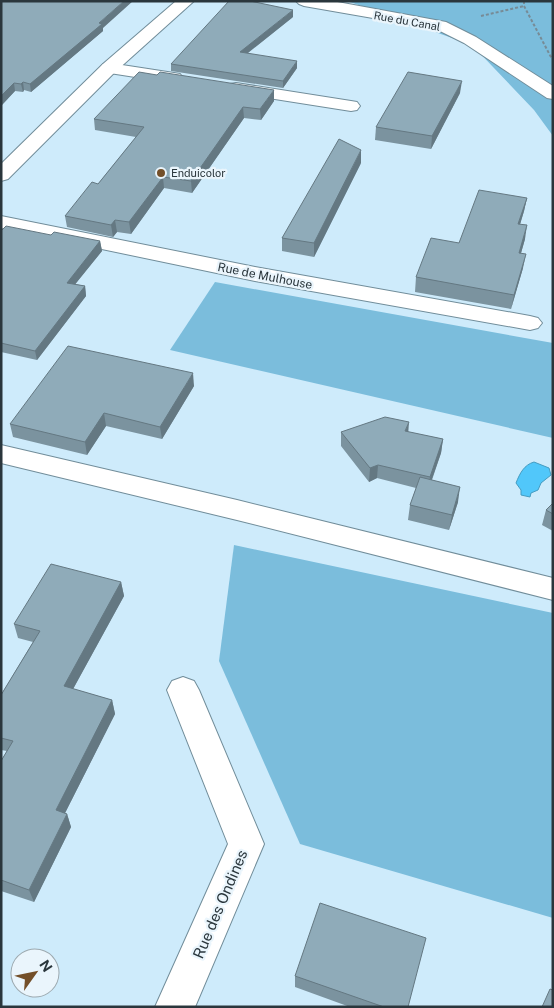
<svg xmlns="http://www.w3.org/2000/svg" width="554" height="1008" font-family="'Public Sans',sans-serif">
  <style>
    .green { fill: #7bbddc }
    .water { fill: #51c7fa; stroke: #459cc1 }
    .lines { fill: none; stroke-linecap: round; stroke-linejoin: round }
    .minor-casing { stroke: #718d9a; stroke-width: 2 }
    .major-casing { stroke: #718d9a; stroke-width: 2 }
    .path { stroke: #778b96; stroke-width: 2; stroke-dasharray: 3 2; stroke-linecap: butt }
    .minor { fill: #fff; fill-rule: evenodd }
    .major { fill: #fff; fill-rule: evenodd }
    .wall { fill: #7b939f }
    .shaded-wall { fill: #647882 }
    .building { fill: #8fabb9; stroke: #647882 }
    .poi-dot { fill: #734f29; stroke: #eaf5fc; stroke-width: 2 }
    .labels { text-anchor: middle; dominant-baseline: central; stroke-width: 4.5; stroke-linejoin: round; paint-order: stroke }
    .far-street-label { font-size: 11px; fill: #2a363c; stroke: #eaf5fc }
    .far-poi-label { font-size: 11px; fill: #2a363c; stroke: #eaf5fc; text-anchor: start }
    .street-label { font-size: 12px; fill: #2a363c; stroke: #eaf5fc }
    .near-street-label { font-size: 15px; fill: #2a363c; stroke: #eaf5fc }
  </style>
  <rect width="100%" height="100%" fill="#ceebfb"/>
  <g class="green">
    <polygon points="553,1 553,136 534,110 472,45 350,2"/>
    <polygon points="215,282 553,343 553,438 170,350"/>
    <polygon points="234,545 553,613 553,918 300,844 219,661"/>
  </g>
  <path class="water" d="M 534,462 L 549,468 L 551,475 L 541,483 L 538,490 L 531,493 L 530,497 L 521,495 L 521,490 L 516,483 C 520,473 524,465 534,462 Z"/>
  <g class="lines">
    <defs>
      <g id="minor">
        <polygon points="296,1 332,1 446,22 476,37 553,86 553,99 547,98 464,43 436,29 304,6 299,4"/>
        <polygon points="109,63 174,73 180,74 183,78 180,82 174,83 103,72 100,68 103,64"/>
        <polygon points="236,83 351,101 357,102 360,106 357,110 351,111 230,92 227,88 230,84"/>
        <polygon points="1,216 255,267 530,316 538,318 542,323 538,328 530,330 255,281 1,228"/>
        <polygon points="1,445 237,500 553,578 553,600 237,520 1,463"/>
        <polygon points="183,677 194,681 199,690 264,844 195,1007 155,1007 228,844 167,690 172,681"/>
      </g>
      <polygon id="major" points="176,1 194,1 115,72 8,179 1,181 1,164 103,64"/>
    </defs>
    <use href="#minor" class="minor-casing"/>
    <use href="#major" class="major-casing"/>
    <g class="path">
      <polyline points="524,1 524,6 552,59"/>
      <polyline points="481,16 524,6"/>
    </g>
    <use href="#minor" class="minor"/>
    <use href="#major" class="major"/>
  </g>
  <g class="wall">
    <polygon points="1,1 103,28 103,31 31,92 24,90 23,92 15,91 1,106"/>
    <polygon points="293,17 248,53 297,68 283,88 171,71 171,64"/>
    <polygon points="460,93 431,149 375,140 376,127"/>
    <polygon points="274,101 261,120 244,118 192,193 164,188 131,234 117,232 113,237 67,227 65,216 98,184 136,137 95,130 94,119"/>
    <polygon points="361,163 314,257 282,251 282,238"/>
    <polygon points="527,198 524,211 520,224 525,239 521,253 523,268 511,309 415,292 416,277 459,243"/>
    <polygon points="1,231 100,241 102,251 75,284 85,286 86,296 37,360 1,352"/>
    <polygon points="194,386 162,439 106,426 87,455 13,437 10,424"/>
    <polygon points="341,432 408,432 443,439 441,453 432,480 458,502 449,530 408,520 410,505 416,488 377,478 369,482 341,446"/>
    <polygon points="553,503 553,531 542,525 546,510"/>
    <polygon points="121,582 124,596 73,689 112,700 115,714 65,813 67,814 71,827 34,902 1,891 1,761 7,751 1,750 1,695 33,642 18,638 14,624"/>
    <polygon points="295,976 408,1007 350,1007 295,987"/>
  </g>
  <g class="shaded-wall">
    <polygon points="124,1 133,1 103,28 103,31 31,92 30,84"/>
    <polygon points="293,10 293,17 240,59 240,52"/>
    <polygon points="297,61 297,68 283,88 283,81"/>
    <polygon points="462,81 460,93 431,149 432,136"/>
    <polygon points="23,82 24,90 23,92 21,84"/>
    <polygon points="14,83 15,91 1,106 1,96"/>
    <polygon points="274,90 274,101 261,120 260,109"/>
    <polygon points="243,107 244,118 192,193 191,181"/>
    <polygon points="361,150 361,163 314,257 314,243"/>
    <polygon points="163,177 164,188 131,234 129,222"/>
    <polygon points="527,198 524,211 516,238 518,224"/>
    <polygon points="115,220 117,232 113,237 111,225"/>
    <polygon points="527,225 525,239 517,267 519,253"/>
    <polygon points="100,241 102,251 69,292 67,283"/>
    <polygon points="526,254 523,268 511,309 514,295"/>
    <polygon points="85,286 86,296 37,360 35,351"/>
    <polygon points="193,373 194,386 162,439 160,427"/>
    <polygon points="104,413 106,426 87,455 85,442"/>
    <polygon points="409,422 408,436 405,431"/>
    <polygon points="443,439 441,453 428,490 430,477"/>
    <polygon points="378,465 377,478 369,482 370,468"/>
    <polygon points="460,487 458,502 449,530 452,515"/>
    <polygon points="121,582 124,596 67,700 64,686"/>
    <polygon points="112,700 115,714 60,823 56,810"/>
    <polygon points="67,814 71,827 34,902 29,890"/>
  </g>
  <g class="building">
    <polygon points="1,1 124,1 99,23 102,24 30,84 23,82 21,84 14,83 1,96"/>
    <polygon points="229,1 250,1 293,10 240,52 297,61 283,81 171,64"/>
    <polygon points="139,72 157,75 160,72 274,90 260,109 243,107 191,181 163,177 129,222 115,220 111,225 65,216 92,182 98,184 144,127 94,119"/>
    <polygon points="408,72 462,81 432,136 376,127"/>
    <polygon points="339,139 361,150 314,243 282,238"/>
    <polygon points="479,190 527,198 518,224 527,225 519,253 526,254 514,295 416,277 431,238 459,243"/>
    <polygon points="6,226 51,235 54,232 100,241 67,283 85,286 35,351 1,343 1,231"/>
    <polygon points="68,346 193,373 160,427 104,413 85,442 10,424"/>
    <polygon points="385,417 409,422 405,431 443,439 430,477 378,465 370,468 341,432"/>
    <polygon points="420,477 460,487 452,515 410,505"/>
    <polygon points="553,503 553,514 546,510"/>
    <polygon points="51,564 121,582 64,686 112,700 56,810 67,814 29,890 1,880 1,761 13,741 1,738 1,695 40,631 14,624"/>
    <polygon points="320,903 426,938 408,1007 384,1007 295,976"/>
    <polygon points="550,989 553,990 553,1007 542,1007"/>
  </g>
  <circle class="poi-dot" cx="161" cy="173" r="5"/>
  <g class="labels">
    <g class="far-street-label">
      <text transform="translate(407 21) rotate(10)">Rue du Canal</text>
    </g>
    <g class="far-poi-label">
      <text x="171" y="173">Enduicolor</text>
    </g>
    <g class="street-label">
      <text transform="translate(265 276) rotate(11)">Rue de Mulhouse</text>
    </g>
    <g class="near-street-label">
      <text transform="translate(220 904) rotate(-67)">Rue des Ondines</text>
    </g>
  </g>
  <rect width="554" height="1008" fill="none" stroke="#2a363c" stroke-width="5"/>
  <g transform="translate(35 973) rotate(57)"><circle r="24" fill="#eaf5fc" stroke="#9da9af"/>
  <path d="M0-4L9 19L0 12L-9 19Z" fill="#734f29"/>
  <text y="-8" font-size="14" font-weight="bold" text-anchor="middle" fill="#2a363c">N</text>
  </g>
</svg>
